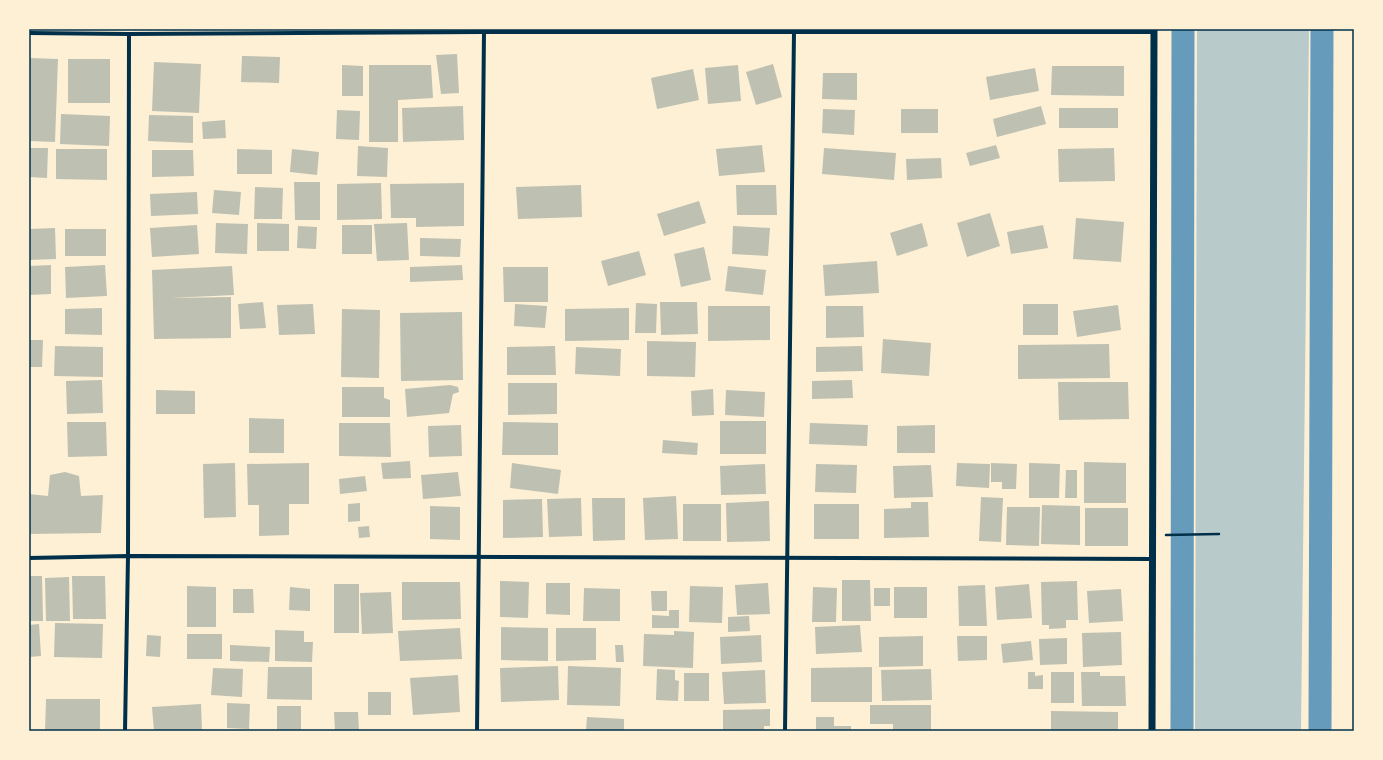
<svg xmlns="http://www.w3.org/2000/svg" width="1383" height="760" font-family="'Open Sans',sans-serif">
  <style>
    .green { fill: #b9caca }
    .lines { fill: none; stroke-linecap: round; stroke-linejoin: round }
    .canal { stroke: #669bbc; stroke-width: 23 }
    .building { fill: #bec0b2 }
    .path { stroke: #003049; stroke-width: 2.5 }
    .minor { stroke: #003049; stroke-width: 4 }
    .tertiary { stroke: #003049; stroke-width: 7 }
    .neatline { fill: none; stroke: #003049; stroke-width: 1.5 }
  </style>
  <rect width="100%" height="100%" fill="#fdf0d5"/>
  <polygon class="green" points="1197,29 1309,29 1301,731 1195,731"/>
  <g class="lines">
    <g class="canal">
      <polyline points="1182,731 1183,29"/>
      <polyline points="1320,731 1322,29"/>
    </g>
  </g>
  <g class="building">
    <polygon points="457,54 459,93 441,94 436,55"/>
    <polygon points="242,56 280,57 279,83 241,82"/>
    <polygon points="29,58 58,59 55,142 29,141"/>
    <rect x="68" y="59" width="42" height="44"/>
    <polygon points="154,62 201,64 199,113 152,111"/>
    <polygon points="773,64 782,97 756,105 746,72"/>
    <polygon points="342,65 363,66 363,96 342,96"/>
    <polygon points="369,65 431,65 433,98 398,100 398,142 369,142"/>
    <polygon points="738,65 741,101 708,104 705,68"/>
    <polygon points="1052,66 1124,66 1124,96 1051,95"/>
    <polygon points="1035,68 1039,91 990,100 986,77"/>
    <polygon points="693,69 699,100 657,109 651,78"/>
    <polygon points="823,73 857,73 857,100 822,99"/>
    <polygon points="463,106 464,140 403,142 402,108"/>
    <polygon points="1041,106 1046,124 997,137 993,119"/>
    <rect x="1059" y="108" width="59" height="20"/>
    <polygon points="823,109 855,110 854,135 822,133"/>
    <rect x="901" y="109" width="37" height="24"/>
    <polygon points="337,110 360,111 359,140 336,139"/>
    <polygon points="61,114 110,116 109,146 60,144"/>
    <polygon points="149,115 193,116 193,143 148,141"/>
    <polygon points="225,120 226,138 203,139 202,122"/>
    <polygon points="762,145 765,172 719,176 716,149"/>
    <polygon points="996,145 1000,158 970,166 966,153"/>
    <polygon points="358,146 388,148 387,177 357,176"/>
    <polygon points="29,148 48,148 47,178 29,177"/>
    <polygon points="824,148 896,153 894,180 822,174"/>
    <polygon points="1114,148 1115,181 1059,182 1058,149"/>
    <polygon points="56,149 107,149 107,180 56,179"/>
    <polygon points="237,149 272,150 272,174 237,174"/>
    <polygon points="292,149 319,152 317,175 290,172"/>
    <polygon points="152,150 193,150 194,176 152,177"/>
    <polygon points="941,158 942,178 907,180 906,159"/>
    <polygon points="294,182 320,182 320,220 295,220"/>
    <polygon points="381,183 382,219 337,220 337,184"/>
    <polygon points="464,183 464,226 416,227 416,218 391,218 390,184"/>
    <polygon points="581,185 582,217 518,219 516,187"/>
    <polygon points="736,185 776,185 777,215 737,215"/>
    <polygon points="255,187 283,188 282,219 254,219"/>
    <polygon points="214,190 241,192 239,215 212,213"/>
    <polygon points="197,192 198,214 151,216 150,194"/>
    <polygon points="699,201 706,223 664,236 657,214"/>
    <polygon points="990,213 1000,246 967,257 957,223"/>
    <polygon points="1076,218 1124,222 1121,262 1073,259"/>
    <polygon points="216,223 248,224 247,254 215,253"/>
    <polygon points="257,223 289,224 289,251 257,251"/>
    <polygon points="407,223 409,260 377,261 374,224"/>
    <polygon points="922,223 928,246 897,256 890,233"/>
    <polygon points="197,225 199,254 152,257 150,228"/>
    <rect x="342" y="225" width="30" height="29"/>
    <polygon points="1043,225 1048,248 1011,254 1007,232"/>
    <polygon points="298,226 317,227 316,249 297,248"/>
    <polygon points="733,226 770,228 768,256 732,254"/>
    <polygon points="55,228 56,259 29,260 29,229"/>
    <rect x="65" y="229" width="41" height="27"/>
    <polygon points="420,238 461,239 460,257 420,256"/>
    <polygon points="704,247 711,280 681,287 674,254"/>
    <polygon points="639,251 646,275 608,286 601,261"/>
    <polygon points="877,261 879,293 825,296 823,265"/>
    <polygon points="51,265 51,294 29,295 29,266"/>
    <polygon points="105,265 107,296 66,298 65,267"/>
    <polygon points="462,265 463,280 410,282 410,267"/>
    <polygon points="232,266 234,295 170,298 231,297 231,338 154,339 152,270"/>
    <polygon points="728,266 766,270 763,295 725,291"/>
    <polygon points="503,267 548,267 548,302 504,302"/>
    <polygon points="263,302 266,328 240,329 238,304"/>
    <polygon points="660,302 697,302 698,334 661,335"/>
    <polygon points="636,303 657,304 656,333 635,333"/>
    <polygon points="313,304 315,334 279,335 277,305"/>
    <polygon points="515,304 547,306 545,328 514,326"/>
    <rect x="1023" y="304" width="35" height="31"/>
    <polygon points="1118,305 1121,330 1077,337 1073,311"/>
    <polygon points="708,306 770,306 770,340 708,341"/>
    <polygon points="826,306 863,306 864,337 826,338"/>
    <polygon points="102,308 102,335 65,334 65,309"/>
    <polygon points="629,308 629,340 565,341 565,309"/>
    <polygon points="342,309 380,310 379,378 341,377"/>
    <polygon points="462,312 463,380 401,381 400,313"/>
    <polygon points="883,339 931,343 929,376 881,373"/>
    <polygon points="29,340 43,340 42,367 29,367"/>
    <polygon points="647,341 696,342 695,377 647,376"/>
    <polygon points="1109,344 1110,378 1018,379 1018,345"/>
    <polygon points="55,346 103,347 103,377 54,376"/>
    <polygon points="555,346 556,375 507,375 507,347"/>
    <polygon points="862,346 863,371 816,372 816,347"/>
    <polygon points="576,347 621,349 620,376 575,374"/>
    <polygon points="102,380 103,413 67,414 66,381"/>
    <polygon points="852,380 853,398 812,399 812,381"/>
    <polygon points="1058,382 1128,382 1129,419 1059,420"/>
    <polygon points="508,383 557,383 557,414 508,415"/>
    <polygon points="450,385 458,387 459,392 453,394 449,413 407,417 405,389"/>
    <polygon points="342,387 384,387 384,398 390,400 390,417 342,417"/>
    <polygon points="713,389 714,415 692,416 691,391"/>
    <polygon points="156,390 195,391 195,414 156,414"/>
    <polygon points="726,390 765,392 764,417 725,415"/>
    <polygon points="249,418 284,419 284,453 249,453"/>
    <rect x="720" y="421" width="46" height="33"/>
    <polygon points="67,422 106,422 107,456 68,457"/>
    <polygon points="503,422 558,423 558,455 502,455"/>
    <polygon points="339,423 390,423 391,457 339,456"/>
    <polygon points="810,423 868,425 867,446 809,444"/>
    <polygon points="461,425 462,456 429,457 428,426"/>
    <polygon points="935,425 935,453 897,453 897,426"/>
    <polygon points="663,440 698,443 697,455 662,453"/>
    <polygon points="410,461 411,478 383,479 381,463"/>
    <polygon points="1084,462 1126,463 1126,503 1084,503"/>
    <polygon points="235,463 236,517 204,518 203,464"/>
    <polygon points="309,463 309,504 289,504 289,535 259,536 259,505 248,505 247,464"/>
    <polygon points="512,463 561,470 558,494 510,488"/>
    <polygon points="957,463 990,464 989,488 956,486"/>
    <polygon points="991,463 1017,464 1016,489 1002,489 1002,482 991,482"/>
    <polygon points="1029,463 1060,464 1059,498 1029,498"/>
    <polygon points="765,464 766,494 721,495 720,466"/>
    <polygon points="816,464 857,465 856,493 815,492"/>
    <polygon points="931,465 933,497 894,498 893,466"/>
    <polygon points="1066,470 1077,470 1077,498 1065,498"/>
    <polygon points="65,472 79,476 81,496 103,495 101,533 30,534 29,494 48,496 50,475"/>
    <polygon points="458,472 461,496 423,499 421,475"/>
    <polygon points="365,476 367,491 340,494 339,479"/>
    <polygon points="676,496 678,539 645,540 643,498"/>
    <polygon points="981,497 1003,498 1001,542 979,541"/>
    <polygon points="581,498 582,536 549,537 547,499"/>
    <polygon points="592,498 625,498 625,540 593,541"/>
    <polygon points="542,499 543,537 503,538 503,500"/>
    <polygon points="769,501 770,541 727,542 726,503"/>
    <polygon points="911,502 928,502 929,537 884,538 884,509 911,508"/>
    <polygon points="360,503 360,521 348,522 348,504"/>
    <rect x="683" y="504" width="38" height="37"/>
    <rect x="814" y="504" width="45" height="35"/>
    <polygon points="1042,505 1080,506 1080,545 1041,544"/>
    <polygon points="430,506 460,507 460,540 430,539"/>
    <polygon points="1007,507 1040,507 1039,546 1006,545"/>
    <rect x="1085" y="508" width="43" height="38"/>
    <polygon points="369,526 370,537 359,538 358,527"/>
    <polygon points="29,576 42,576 43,621 29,621"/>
    <polygon points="72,576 105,576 106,619 73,619"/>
    <polygon points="69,577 70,621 46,621 45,578"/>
    <polygon points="842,580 870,580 871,621 842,621"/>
    <polygon points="500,581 529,582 528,618 500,617"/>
    <polygon points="1077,581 1078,620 1066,620 1066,628 1049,629 1049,625 1042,625 1041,582"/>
    <polygon points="402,582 460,582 461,619 402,620"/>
    <polygon points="546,583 570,583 570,615 546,614"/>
    <polygon points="768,583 770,614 737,615 735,585"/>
    <rect x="334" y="584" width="25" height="49"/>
    <polygon points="1029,584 1032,618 997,620 995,587"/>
    <polygon points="985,585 987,626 959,626 958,586"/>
    <polygon points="187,586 216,587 216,627 187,627"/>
    <polygon points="690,586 723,587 722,623 689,622"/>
    <polygon points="290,587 310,589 310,611 289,610"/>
    <polygon points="813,587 837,588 836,622 812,622"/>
    <rect x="894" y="587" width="33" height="31"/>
    <polygon points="584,588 620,589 620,621 583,621"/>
    <rect x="874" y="588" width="16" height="18"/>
    <polygon points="233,589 253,589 254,613 233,613"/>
    <polygon points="1121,589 1123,621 1089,623 1087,591"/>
    <polygon points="651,591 667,591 667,611 652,611"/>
    <polygon points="391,592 393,633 362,634 360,593"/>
    <polygon points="669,610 679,610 679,628 652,628 652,615 669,616"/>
    <polygon points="749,616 750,631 728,632 728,617"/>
    <polygon points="55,623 103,624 102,658 54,657"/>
    <polygon points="39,624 41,656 29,657 29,625"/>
    <polygon points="860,625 862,652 816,654 815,627"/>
    <polygon points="501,627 548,628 548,661 501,660"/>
    <polygon points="460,628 462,659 400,661 398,631"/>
    <polygon points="556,628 596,628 596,660 556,661"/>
    <polygon points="275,630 304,631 304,642 313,642 312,662 275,661"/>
    <polygon points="674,631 694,632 693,668 643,666 644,634 674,635"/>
    <polygon points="1121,632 1122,665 1083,667 1082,633"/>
    <rect x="187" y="634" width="35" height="25"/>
    <polygon points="147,635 161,636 160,657 146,656"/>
    <polygon points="761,635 762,662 721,664 720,637"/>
    <polygon points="923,636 923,666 879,667 879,637"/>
    <polygon points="957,636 987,636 987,660 958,661"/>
    <polygon points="1067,638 1067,664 1040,665 1039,639"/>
    <polygon points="1031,641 1033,660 1003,663 1001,644"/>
    <polygon points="230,645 270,647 269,662 230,661"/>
    <polygon points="615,645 623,645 624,662 616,662"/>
    <polygon points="558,666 559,700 501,702 500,668"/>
    <polygon points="568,666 621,668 620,706 567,705"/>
    <polygon points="268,667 312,667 312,700 267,699"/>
    <polygon points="872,667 872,702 811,702 811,668"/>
    <polygon points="213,668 243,669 242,697 211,695"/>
    <polygon points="657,669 675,670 675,680 679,681 678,701 656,700"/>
    <polygon points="931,669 932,700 882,701 881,670"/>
    <polygon points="765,670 766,703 724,704 722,672"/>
    <polygon points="1028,672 1035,672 1035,676 1043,675 1043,689 1028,689"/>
    <rect x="1051" y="672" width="23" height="31"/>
    <polygon points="1081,672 1100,672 1100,676 1125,676 1126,706 1082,706"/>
    <rect x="684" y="673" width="25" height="28"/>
    <polygon points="458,675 460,712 413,715 410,678"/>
    <rect x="368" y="692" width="23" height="23"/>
    <polygon points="46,699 100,699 100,731 45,731"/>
    <polygon points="227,703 250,704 249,729 227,728"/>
    <polygon points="201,704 202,731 154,731 152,707"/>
    <polygon points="870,705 931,705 931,731 893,731 893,724 870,724"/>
    <rect x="277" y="706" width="24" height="25"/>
    <polygon points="770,709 770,726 764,726 764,731 723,731 723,710"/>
    <polygon points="1051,711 1118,712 1118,731 1051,731"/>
    <polygon points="334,712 358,712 359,731 335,731"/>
    <polygon points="587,717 624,719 624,731 586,731"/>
    <polygon points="816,717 834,717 834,726 851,726 851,731 816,731"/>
  </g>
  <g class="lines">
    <polyline class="path" points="1166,535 1219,534"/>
    <g class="minor">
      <polyline points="29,33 129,34 484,32 1154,32"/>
      <polyline points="29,558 128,556 1153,559"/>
      <polyline points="125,731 128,556 129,34"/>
      <polyline points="477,731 484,32"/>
      <polyline points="785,731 794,32"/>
    </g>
    <polyline class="tertiary" points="1152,731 1154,29"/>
  </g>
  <rect width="1383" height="760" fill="none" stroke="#fdf0d5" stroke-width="60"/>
  <rect x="30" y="30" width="1323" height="700" class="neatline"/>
</svg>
